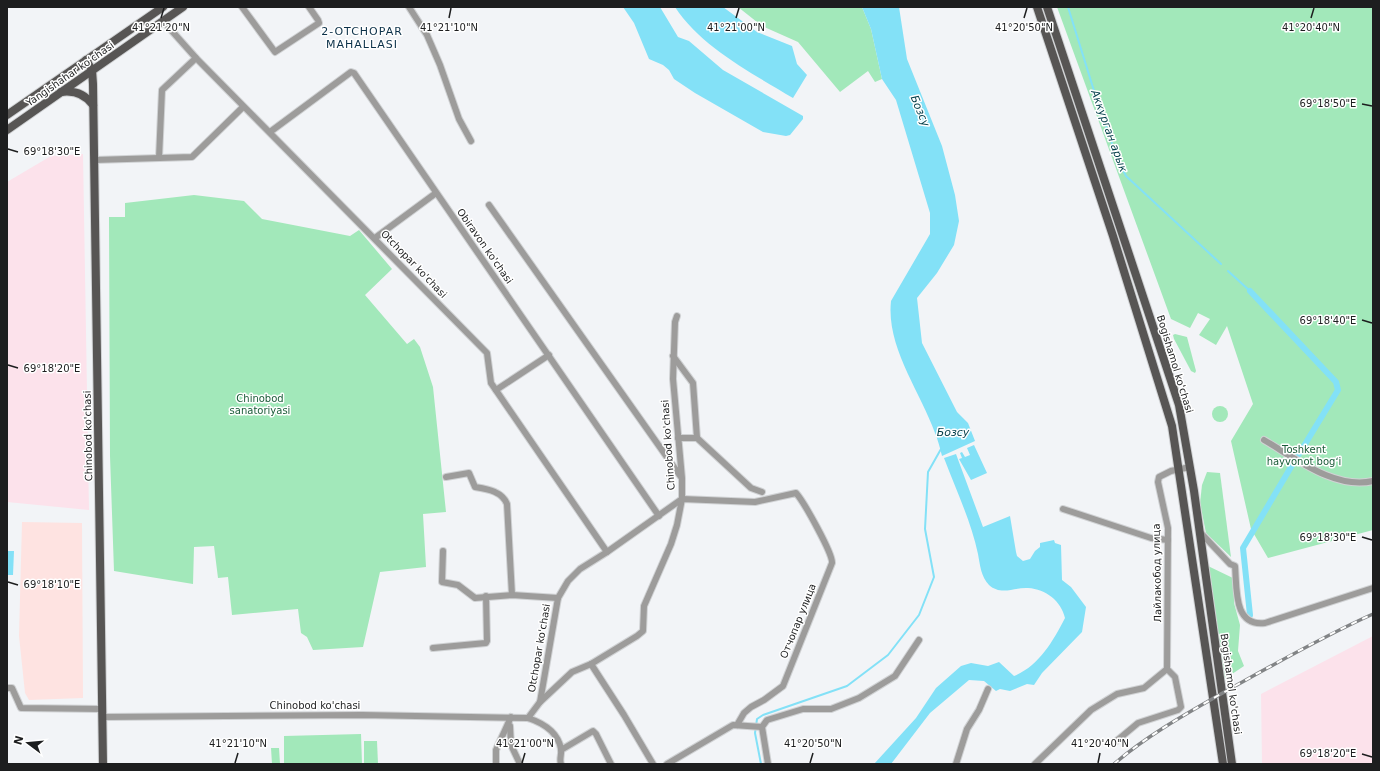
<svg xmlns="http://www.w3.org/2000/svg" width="1380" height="771" font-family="'DejaVu Sans',sans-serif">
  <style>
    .industrial { fill: #fce2eb }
    .education { fill: #fee3e1 }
    .green { fill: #a2e8ba }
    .water { fill: #83e1f7 }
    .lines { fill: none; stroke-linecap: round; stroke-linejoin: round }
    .stream { stroke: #83e1f7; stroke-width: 2 }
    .canal { stroke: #83e1f7; stroke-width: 6 }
    .minor-casing { stroke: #d0d2d4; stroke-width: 8 }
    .major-casing { stroke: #d0d2d4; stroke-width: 10 }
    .minor { stroke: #9d9c9b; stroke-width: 6 }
    .major { stroke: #575554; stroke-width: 8 }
    .rail-casing { stroke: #828486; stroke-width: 3.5 }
    .rail { stroke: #fff; stroke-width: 2; stroke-dasharray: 6; stroke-linecap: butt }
    .ticks { fill: none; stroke: #1d1e1f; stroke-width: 1.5 }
    .labels { text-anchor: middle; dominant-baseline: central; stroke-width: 3; stroke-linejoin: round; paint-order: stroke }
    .street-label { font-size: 10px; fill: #1d1e1f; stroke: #fff }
    .park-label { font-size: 10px; fill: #195b37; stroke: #fff }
    .neighbourhood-label { font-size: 11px; letter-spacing: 1px; fill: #0c3149; stroke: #fff }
    .water-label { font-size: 11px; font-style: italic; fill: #003d48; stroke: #fff }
    .ticks-label { font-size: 10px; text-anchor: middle; fill: #1d1e1f; stroke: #fff; stroke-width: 3; stroke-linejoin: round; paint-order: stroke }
  </style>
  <rect width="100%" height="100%" fill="#f2f4f7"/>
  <g class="industrial">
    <polygon points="83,154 89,510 7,502 7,182 51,156"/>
    <polygon points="1373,636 1373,764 1262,764 1261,694"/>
  </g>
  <polygon class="education" points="22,522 82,523 83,698 29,700 25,693 19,636"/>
  <g class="green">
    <polygon points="738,7 862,7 871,29 882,79 875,82 868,71 840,92 798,42 762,26"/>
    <polygon points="1057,7 1373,7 1373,530 1268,558 1251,529 1231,441 1253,404 1227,326 1216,345 1199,335 1210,319 1198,313 1190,328 1171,319"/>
    <polygon points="194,195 244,201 262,219 350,236 359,230 392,269 365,295 407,344 414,339 420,347 433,387 446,512 423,514 426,567 380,572 363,647 313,650 307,637 301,633 298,609 232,615 228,577 218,578 214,546 194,547 193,584 114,571 110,456 109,217 125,217 125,203"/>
    <polygon points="1175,334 1187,337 1196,371 1195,373 1191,371 1174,339 1173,335"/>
    <circle cx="1220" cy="414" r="8"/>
    <polygon points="1207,472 1220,473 1231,557 1206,533 1200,503 1202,485"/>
    <polygon points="1208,566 1235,579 1234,603 1240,625 1238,651 1244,666 1223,680"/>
    <polygon points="361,734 362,764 284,764 284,736"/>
    <polygon points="364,741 377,741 378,764 364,764"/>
    <polygon points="271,748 279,748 280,764 272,764"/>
  </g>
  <g class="water">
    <polygon points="623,7 660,7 678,37 689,41 723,70 803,116 803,119 790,135 786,136 763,132 695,93 674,79 669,70 663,65 649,59 634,23"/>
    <path d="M 675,7 L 723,7 L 757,32 L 792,46 L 797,64 L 807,75 L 793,98 C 753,74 701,47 675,7 Z"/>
    <path d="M 862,7 L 899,7 L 907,59 L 942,146 L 955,195 L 959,221 L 954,245 L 937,273 L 917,298 L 922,343 L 957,412 L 968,423 L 975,441 L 942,456 C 940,448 938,440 935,433 C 920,391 886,347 891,301 L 930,234 L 930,213 L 896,100 L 882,79 L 871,29 Z"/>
    <polygon points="974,445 987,473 971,480 959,459 962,458 960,453 962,452 965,457 970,455 967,448"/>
    <path d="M 956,454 L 983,527 L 1010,516 L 1016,552 L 1017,556 L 1023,561 L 1030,559 L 1035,551 L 1040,547 L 1040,543 L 1054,540 L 1055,543 L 1061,545 L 1062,580 L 1071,587 L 1086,607 L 1082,632 L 1042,673 L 1034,685 L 1027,684 L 1010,691 L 1000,689 L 996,691 L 984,681 L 969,680 L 930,713 L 891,764 L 874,764 L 916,718 L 936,688 L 961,666 L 971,663 L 988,666 L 999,662 L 1014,676 C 1039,666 1053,641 1065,618 C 1061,601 1046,589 1028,588 C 1015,587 1001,596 989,585 C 981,577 980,565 978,554 C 971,521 956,490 944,458 Z"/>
    <polygon points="7,551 14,551 13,575 7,575"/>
  </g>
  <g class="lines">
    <g class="stream">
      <polyline points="1068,7 1095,94 1116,155 1126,176 1221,264"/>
      <polyline points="1228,271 1250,291"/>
      <polyline points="761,764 755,733 757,719 763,715 847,686 888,655 919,615 934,577 925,529 928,472 941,449"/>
    </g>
    <g class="canal">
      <polyline points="1250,291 1336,382 1338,390 1299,454"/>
      <polyline points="1250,615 1243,548 1294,462"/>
    </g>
    <defs>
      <g id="minor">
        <polyline points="242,7 275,52 319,23 318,20 309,7"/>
        <polyline points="409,7 427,35 440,65 459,119 471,141"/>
        <polyline points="163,21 196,58 487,353 491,383 607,552"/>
        <polyline points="270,132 351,72 354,73 659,516"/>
        <polyline points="159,158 162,90 196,58"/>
        <polyline points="94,160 192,157 243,107"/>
        <polyline points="489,205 681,477"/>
        <polyline points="375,238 436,193"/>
        <polyline points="673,356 693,383 697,438"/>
        <polyline points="496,390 549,355"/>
        <polyline points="678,438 697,438 751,488 762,492"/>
        <path d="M 1264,440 C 1295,458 1335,490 1373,481"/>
        <path d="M 446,477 L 469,473 L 475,487 C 487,489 502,491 507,504 L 512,595"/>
        <polyline points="1063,509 1151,538 1168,540"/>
        <path d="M 1200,532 L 1230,564 L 1235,566 C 1237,588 1233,627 1265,623 L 1373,588"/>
        <polyline points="443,551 442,582 458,585 475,598 512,595 558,598"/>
        <polyline points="433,648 486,643 487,641 486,596"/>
        <polyline points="591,664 624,715 653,764"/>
        <polyline points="7,688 12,688 21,708 102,709"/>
        <polyline points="540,702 572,672 591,664 637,636 643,631 644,606 671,544 677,525 682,499 682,478 673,379 675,322 677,316"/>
        <path d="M 103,717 L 362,715 L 528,718 C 543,723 558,732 561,749 C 562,754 559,759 561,764"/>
        <path d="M 528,718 L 540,702 L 558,598 L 568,581 L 580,569 L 607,552 L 682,499 L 755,502 L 796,493 C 804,502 833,554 832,563 L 783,686 L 764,700 L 751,707 L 744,713 L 737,725"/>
        <polyline points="510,726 511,745 520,764"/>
        <polyline points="1114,743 1138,723 1178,710 1181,707 1175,677 1167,669 1168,528 1158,482 1159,477 1171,471 1190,467"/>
        <polyline points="561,750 593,731 596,734 611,764"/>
        <polyline points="496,764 496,750 511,717"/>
        <polyline points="667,764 733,725 762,727"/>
        <polyline points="768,764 762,727 767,720 803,709 831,709 859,698 895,676 919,640"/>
        <polyline points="956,764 967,729 979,710 988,689"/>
        <polyline points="1035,764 1091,710 1117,694 1144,688 1167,669"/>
      </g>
      <g id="major">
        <polyline points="1037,7 1113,236 1172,426 1223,764"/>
        <polyline points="1047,7 1179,405 1194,491 1232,764"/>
        <polyline points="86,60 92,70 93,84 103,764"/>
        <path d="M 61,92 C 75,90 85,94 93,105"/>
        <polyline points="7,115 163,7"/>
        <polyline points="7,130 183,7"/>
      </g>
    </defs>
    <use href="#minor" class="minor-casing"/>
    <use href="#major" class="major-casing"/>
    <use href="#minor" class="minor"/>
    <use href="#major" class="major"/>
    <defs>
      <path id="rail" d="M 1114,764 C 1150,733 1193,710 1235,686 C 1280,661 1326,635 1373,614"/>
    </defs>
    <use href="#rail" class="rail-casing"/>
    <use href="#rail" class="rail"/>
  </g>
  <path class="ticks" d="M 161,18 L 164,8M 449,18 L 451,8M 736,18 L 739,8M 1024,18 L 1027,8M 1311,18 L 1314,8M 1362,104 L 1372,106M 8,149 L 18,152M 1362,320 L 1372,323M 8,365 L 18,368M 1362,537 L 1372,540M 8,582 L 18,585M 1362,754 L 1372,757M 235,763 L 238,753M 522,763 L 525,753M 810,763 L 813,753M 1098,763 L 1100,753"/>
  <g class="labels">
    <g class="street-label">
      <text transform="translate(70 74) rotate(-35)">Yangishahar ko‘chasi</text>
      <text transform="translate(485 246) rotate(55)">Obiravon ko'chasi</text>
      <text transform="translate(414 264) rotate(46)">Otchopar ko'chasi</text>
      <text transform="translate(1175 364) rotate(73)">Bogishamol ko'chasi</text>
      <text transform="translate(88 436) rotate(-91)">Chinobod ko'chasi</text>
      <text transform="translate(668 445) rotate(-94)">Chinobod ko'chasi</text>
      <text transform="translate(1157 573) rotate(-91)">Лайлакобод улица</text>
      <text transform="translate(798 621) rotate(-68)">Отчопар улица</text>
      <text transform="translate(539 648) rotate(-80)">Otchopar ko'chasi</text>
      <text transform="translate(1231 684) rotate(82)">Bogishamol ko'chasi</text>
      <text x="315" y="705">Chinobod ko'chasi</text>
    </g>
    <g class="park-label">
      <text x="260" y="398">Chinobod<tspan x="260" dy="12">sanatoriyasi</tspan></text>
      <text x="1304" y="449">Toshkent<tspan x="1304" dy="12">hayvonot bogʻi</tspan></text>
    </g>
    <g class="neighbourhood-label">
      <text x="362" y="31">2-OTCHOPAR<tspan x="362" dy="13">MAHALLASI</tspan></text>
    </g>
    <g class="water-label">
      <text transform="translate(920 111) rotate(67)">Бозсу</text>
      <text transform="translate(1109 131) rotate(70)">Аккурган арык</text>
      <text x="953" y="432">Бозсу</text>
    </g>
  </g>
  <g class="ticks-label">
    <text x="161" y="31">41°21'20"N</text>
    <text x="449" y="31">41°21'10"N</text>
    <text x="736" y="31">41°21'00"N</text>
    <text x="1024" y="31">41°20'50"N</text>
    <text x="1311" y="31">41°20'40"N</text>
    <text x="1328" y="107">69°18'50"E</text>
    <text x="52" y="155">69°18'30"E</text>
    <text x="1328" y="324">69°18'40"E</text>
    <text x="52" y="372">69°18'20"E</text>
    <text x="1328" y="541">69°18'30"E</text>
    <text x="52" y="588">69°18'10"E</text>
    <text x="238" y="747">41°21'10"N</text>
    <text x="525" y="747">41°21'00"N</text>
    <text x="813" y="747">41°20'50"N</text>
    <text x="1100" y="747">41°20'40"N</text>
    <text x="1328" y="757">69°18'20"E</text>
  </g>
  <rect width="1380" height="771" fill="none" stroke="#1d1e1f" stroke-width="16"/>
  <g transform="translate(28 743) rotate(286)" stroke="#ffffff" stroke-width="3" paint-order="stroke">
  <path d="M0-3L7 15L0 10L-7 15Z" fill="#1d1e1f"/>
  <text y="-6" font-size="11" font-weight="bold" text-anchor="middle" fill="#1d1e1f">N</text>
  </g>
</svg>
